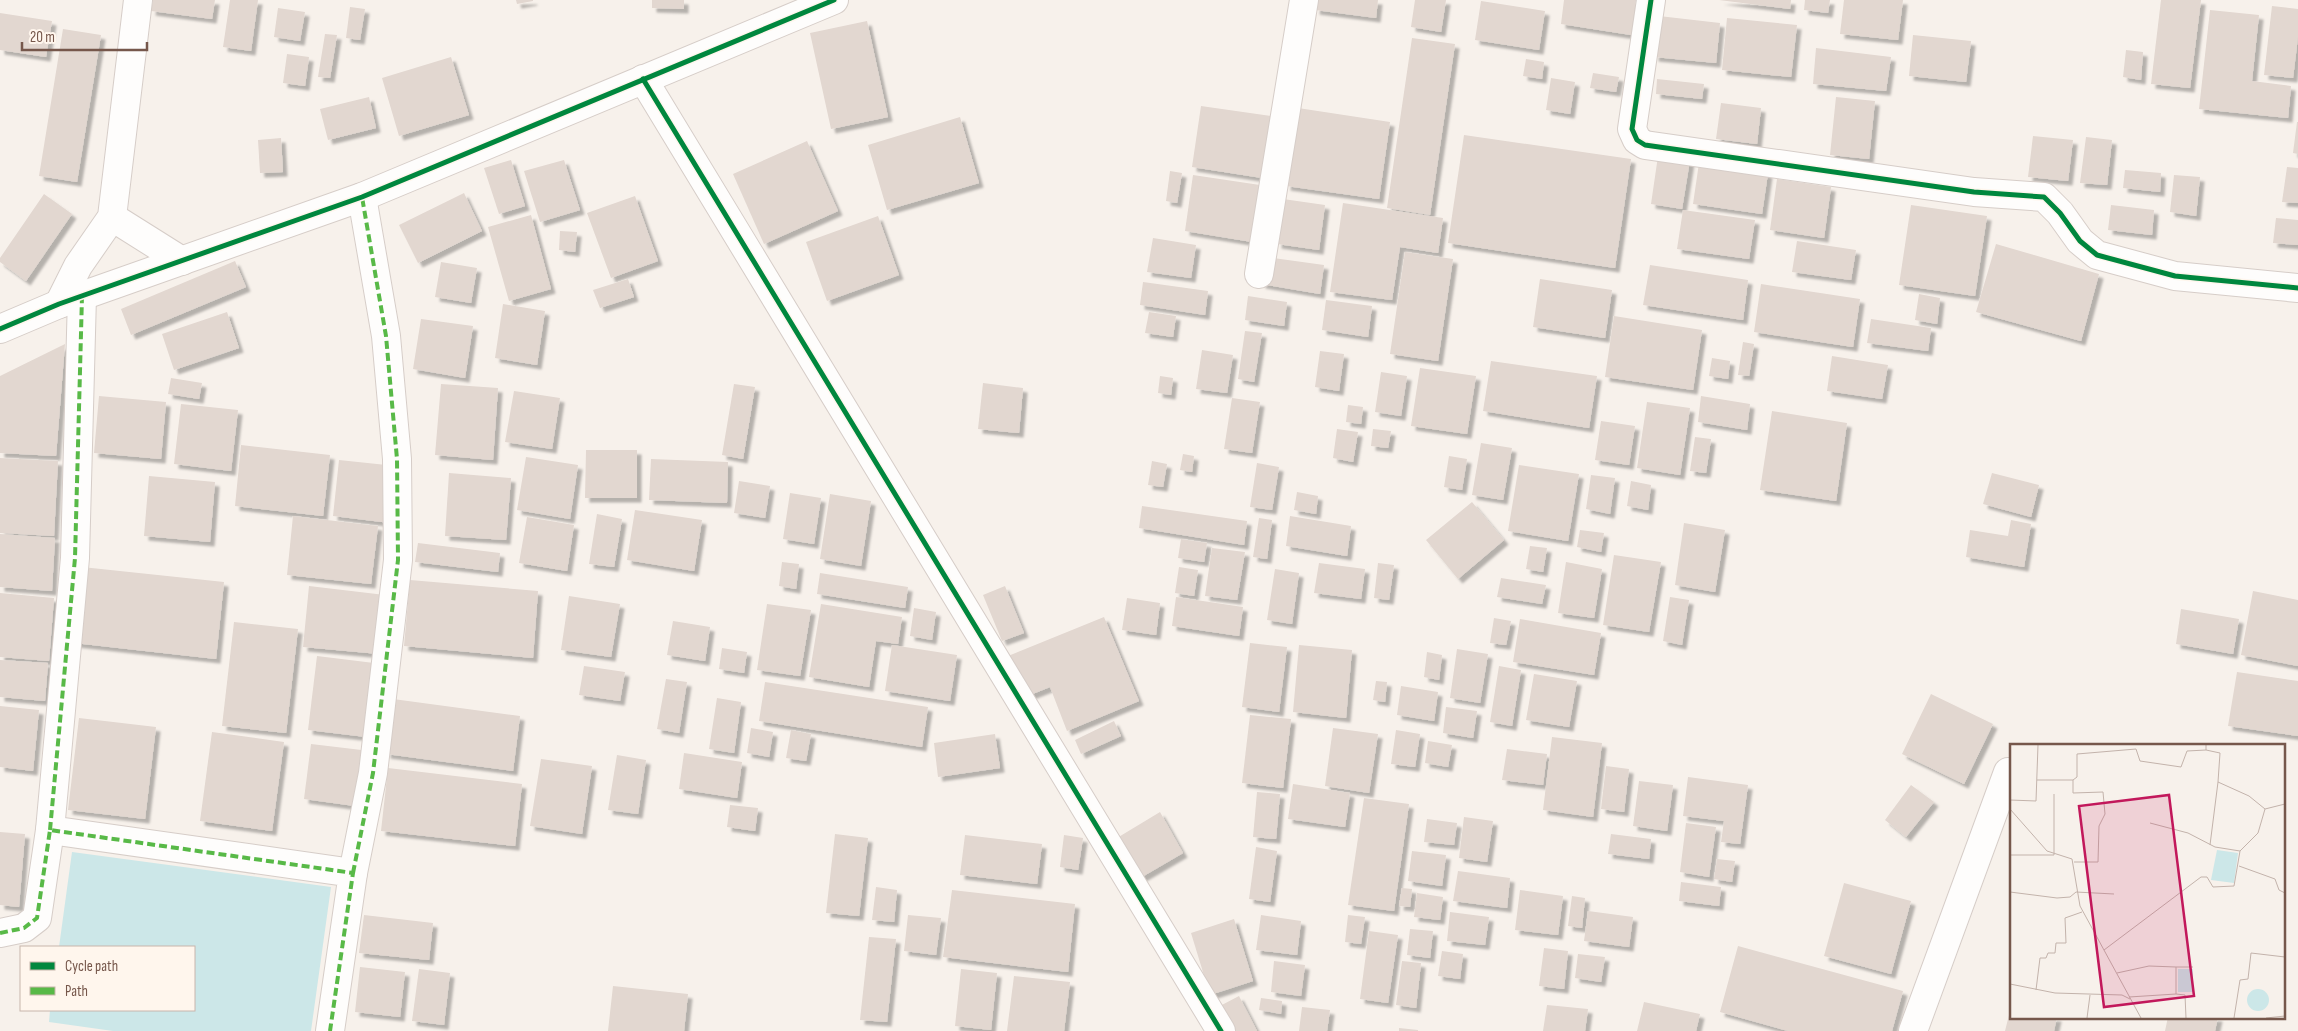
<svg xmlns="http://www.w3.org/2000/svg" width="2298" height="1031" font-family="'Sofia Sans Condensed',sans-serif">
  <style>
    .water { fill: #cce7e8 }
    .building { fill: #e2d7d0; filter: url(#shadow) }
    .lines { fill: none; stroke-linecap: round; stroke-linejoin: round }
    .minor-casing { stroke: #d6cdc8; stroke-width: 30 }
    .tertiary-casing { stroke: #d6cdc8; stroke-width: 30 }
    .minor { stroke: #fefdfc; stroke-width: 28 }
    .tertiary { stroke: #fefdfc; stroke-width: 28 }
    .quiet { stroke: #58b947; stroke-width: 4; stroke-dasharray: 8 4; stroke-linecap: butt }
    .cycleway-casing { stroke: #fff6ed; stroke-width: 8 }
    .cycleway { stroke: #00873e; stroke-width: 5 }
    .inset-road { fill: none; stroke: #c3b3ab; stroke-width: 1 }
    .view { fill: #c2185b; fill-opacity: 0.15; stroke: #c2185b; stroke-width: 2.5 }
    .inset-edge { fill: none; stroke: #76574b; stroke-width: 2.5 }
  </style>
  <defs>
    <filter id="shadow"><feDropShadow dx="4.5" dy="4.5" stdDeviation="1" flood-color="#0004"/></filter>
  </defs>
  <rect width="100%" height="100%" fill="#f7f1eb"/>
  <polygon class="water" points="72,852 331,887 311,1031 113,1031 49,1022 50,1010 194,1010 194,947 59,947"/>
  <g class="building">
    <polygon points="153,0 215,0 212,19 151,11"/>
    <polygon points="230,0 258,0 251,51 223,47"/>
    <polygon points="516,0 533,0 533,1 517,4"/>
    <polygon points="652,0 684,0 684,9 652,8"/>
    <polygon points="1317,0 1378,0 1376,18 1315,10"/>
    <polygon points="1415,0 1446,0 1441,32 1411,27"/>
    <polygon points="1564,0 1636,0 1631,35 1561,24"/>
    <polygon points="1719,0 1791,0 1790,9"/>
    <polygon points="1805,0 1830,0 1828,13 1804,10"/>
    <polygon points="1844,0 1903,0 1898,40 1840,34"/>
    <polygon points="2161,0 2201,0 2190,88 2151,84"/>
    <polygon points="1481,1 1545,11 1539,50 1475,40"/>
    <polygon points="2272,6 2298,9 2298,37 2293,78 2264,75"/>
    <polygon points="350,7 365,9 360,40 346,38"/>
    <polygon points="278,8 305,12 300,41 274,37"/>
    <polygon points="2210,10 2259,15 2252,81 2291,86 2288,118 2199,109"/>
    <polygon points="0,13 52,21 46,57 0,50"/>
    <polygon points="1659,16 1720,23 1716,63 1654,57"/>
    <polygon points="1727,18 1797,25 1791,77 1722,70"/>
    <polygon points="867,21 888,117 831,129 810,33"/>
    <polygon points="63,29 101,35 77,182 39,176"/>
    <polygon points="325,34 337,35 330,78 318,77"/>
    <polygon points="1913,35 1971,41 1966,82 1909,76"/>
    <polygon points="1412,38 1455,44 1430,215 1387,208"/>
    <polygon points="1816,48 1891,57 1886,91 1813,84"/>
    <polygon points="2126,50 2143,52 2141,80 2123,77"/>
    <polygon points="287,54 309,57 305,86 283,83"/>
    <polygon points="451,57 469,115 399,136 382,78"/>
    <polygon points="1526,59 1544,62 1542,79 1523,76"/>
    <polygon points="1593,73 1619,77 1616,92 1590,88"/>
    <polygon points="1551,78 1575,82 1570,114 1546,110"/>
    <polygon points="1657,79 1704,84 1702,99 1656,94"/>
    <polygon points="369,97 376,128 328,140 320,109"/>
    <polygon points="1836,97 1875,101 1869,159 1830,155"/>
    <polygon points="1721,103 1761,108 1757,144 1716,139"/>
    <polygon points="1201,106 1271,116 1262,178 1192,167"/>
    <polygon points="1298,108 1390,122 1379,199 1286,186"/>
    <polygon points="960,117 979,183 887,210 868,145"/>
    <polygon points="2297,122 2298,122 2298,154 2293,153"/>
    <polygon points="1464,135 1631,159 1615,268 1448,243"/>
    <polygon points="2033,136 2073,140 2068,181 2028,177"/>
    <polygon points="2086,137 2112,140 2107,185 2080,183"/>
    <polygon points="281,138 283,172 260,173 258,140"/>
    <polygon points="807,141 838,211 764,244 733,174"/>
    <polygon points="1658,156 1690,160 1682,209 1651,204"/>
    <polygon points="511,160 525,206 499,214 484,168"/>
    <polygon points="564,160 580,210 540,222 524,171"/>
    <polygon points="1699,163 1768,173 1762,214 1693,204"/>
    <polygon points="2287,167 2298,168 2298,203 2282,202"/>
    <polygon points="2125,170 2161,173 2160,192 2123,188"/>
    <polygon points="1170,171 1182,173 1177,203 1166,201"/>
    <polygon points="1193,175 1260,185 1252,242 1185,231"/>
    <polygon points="2174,175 2200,177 2196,216 2170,212"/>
    <polygon points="1777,179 1831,187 1824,238 1770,230"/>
    <polygon points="464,193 482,231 418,263 399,225"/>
    <polygon points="44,194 72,214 26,281 0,262 0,258"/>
    <polygon points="635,196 658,261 611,278 587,213"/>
    <polygon points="1283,199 1325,205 1319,250 1277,244"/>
    <polygon points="1343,203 1443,218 1438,253 1400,247 1392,300 1330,292"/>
    <polygon points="1911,205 1987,216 1975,296 1899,285"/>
    <polygon points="2111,205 2154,210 2152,235 2108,230"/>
    <polygon points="1683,210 1755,220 1749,259 1677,249"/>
    <polygon points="531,215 551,289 509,301 488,227"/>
    <polygon points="878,216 899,275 827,301 806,242"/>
    <polygon points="2276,218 2298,220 2298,245 2273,243"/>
    <polygon points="560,231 577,232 575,252 559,250"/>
    <polygon points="1153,238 1196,245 1191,278 1147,272"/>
    <polygon points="1797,241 1856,250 1851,280 1792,272"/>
    <polygon points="1996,244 2099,274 2081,341 1976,312"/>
    <polygon points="1405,252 1453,259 1438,361 1390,354"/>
    <polygon points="1266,257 1324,265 1320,294 1261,284"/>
    <polygon points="235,261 246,287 131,335 121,309"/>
    <polygon points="441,262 477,268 471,303 435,297"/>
    <polygon points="1650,265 1748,280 1743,320 1643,305"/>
    <polygon points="628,279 634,297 600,308 593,290"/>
    <polygon points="1540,279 1612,290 1605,338 1533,327"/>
    <polygon points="1143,282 1208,291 1205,315 1140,305"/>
    <polygon points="1761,284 1860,299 1853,347 1754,332"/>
    <polygon points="1919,294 1940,298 1937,324 1915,320"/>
    <polygon points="1248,296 1287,302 1284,326 1245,320"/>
    <polygon points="1326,300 1372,306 1368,337 1322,330"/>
    <polygon points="503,304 545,311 537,365 495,358"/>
    <polygon points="227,312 239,348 174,370 162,334"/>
    <polygon points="1149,312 1176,316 1173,337 1145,333"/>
    <polygon points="1614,316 1702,330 1693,390 1605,377"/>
    <polygon points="421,319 473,326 465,378 413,369"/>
    <polygon points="1871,319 1931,328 1928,351 1867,343"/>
    <polygon points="1245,331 1262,333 1254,382 1238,379"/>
    <polygon points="1743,342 1754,344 1749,376 1738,375"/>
    <polygon points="65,344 56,456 0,453 0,376"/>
    <polygon points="1202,350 1233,355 1227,393 1196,389"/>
    <polygon points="1320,351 1344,354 1339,391 1315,387"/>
    <polygon points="1832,356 1888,365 1882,399 1827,391"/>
    <polygon points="1712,358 1730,361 1728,379 1709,376"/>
    <polygon points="1491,361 1597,376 1589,428 1483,411"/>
    <polygon points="1420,368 1476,376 1467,434 1411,426"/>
    <polygon points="1381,372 1407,376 1401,416 1375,412"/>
    <polygon points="1160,376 1173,378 1171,395 1158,393"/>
    <polygon points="171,378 202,383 199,399 168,394"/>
    <polygon points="983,383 1023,388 1019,433 978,429"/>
    <polygon points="441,384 498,388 493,460 435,455"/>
    <polygon points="734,384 755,387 743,459 722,455"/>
    <polygon points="514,391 560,398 552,449 505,442"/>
    <polygon points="99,396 166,402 161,459 94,453"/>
    <polygon points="1701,396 1750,404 1747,430 1698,422"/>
    <polygon points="1232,398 1260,402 1252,453 1224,449"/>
    <polygon points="1647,402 1690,408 1680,475 1637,468"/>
    <polygon points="181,404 238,410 231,471 174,464"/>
    <polygon points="1348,405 1363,407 1361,424 1346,422"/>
    <polygon points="1772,411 1847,423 1836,501 1760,490"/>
    <polygon points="1601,421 1635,426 1629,465 1595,460"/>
    <polygon points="1337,429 1358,432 1353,462 1333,458"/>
    <polygon points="1373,429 1391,431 1388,448 1371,446"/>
    <polygon points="1695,437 1711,439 1706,473 1690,471"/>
    <polygon points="1481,443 1512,448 1503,500 1472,495"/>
    <polygon points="241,445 330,455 323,516 235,506"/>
    <polygon points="586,450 637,450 637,498 585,498"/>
    <polygon points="1183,454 1194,456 1192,472 1180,470"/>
    <polygon points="1449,456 1467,459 1462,490 1444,487"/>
    <polygon points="526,457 578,465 570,519 517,510"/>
    <polygon points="0,458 58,461 54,536 0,533"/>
    <polygon points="651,459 728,462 727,503 649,500"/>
    <polygon points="339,460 396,466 390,523 333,516"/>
    <polygon points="1152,461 1167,464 1163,487 1148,485"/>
    <polygon points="1257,463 1279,467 1272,510 1250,507"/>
    <polygon points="1519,465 1579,474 1568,541 1508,531"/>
    <polygon points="449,473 511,478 506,540 445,536"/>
    <polygon points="1992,473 2039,485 2031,517 1983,504"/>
    <polygon points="1591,475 1615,478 1610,514 1586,509"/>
    <polygon points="149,476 215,482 210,542 144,536"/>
    <polygon points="739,481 770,486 765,518 734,513"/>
    <polygon points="1631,481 1651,485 1648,510 1627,506"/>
    <polygon points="1297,492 1318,496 1316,514 1294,510"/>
    <polygon points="790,493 821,498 814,544 783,539"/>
    <polygon points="830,494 871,501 861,566 820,559"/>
    <polygon points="1472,502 1504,540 1458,579 1426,540"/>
    <polygon points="1142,506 1247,521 1244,545 1139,528"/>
    <polygon points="635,510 702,520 694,571 627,560"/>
    <polygon points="597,514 622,519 614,567 589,564"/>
    <polygon points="293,516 378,526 371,584 287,575"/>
    <polygon points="1290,516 1351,526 1347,556 1286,546"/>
    <polygon points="527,517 574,525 567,571 519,563"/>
    <polygon points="1259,518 1272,520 1267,559 1253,557"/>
    <polygon points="2011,520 2031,524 2024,567 1966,557 1970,530 2008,536"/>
    <polygon points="1684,523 1725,530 1715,592 1675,585"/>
    <polygon points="1580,530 1604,533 1601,552 1577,547"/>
    <polygon points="0,534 55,538 52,591 0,587"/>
    <polygon points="1181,539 1207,543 1204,562 1178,558"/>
    <polygon points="418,543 500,553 498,572 415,562"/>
    <polygon points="1530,546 1547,548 1543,572 1526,569"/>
    <polygon points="1212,548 1245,552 1237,600 1205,596"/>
    <polygon points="1614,555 1661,562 1649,632 1603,625"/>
    <polygon points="782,562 799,564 796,589 779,586"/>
    <polygon points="1566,562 1602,569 1594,618 1558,613"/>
    <polygon points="1319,563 1365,569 1361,599 1314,593"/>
    <polygon points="1378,563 1394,565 1389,600 1374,598"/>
    <polygon points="82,567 224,582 216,659 74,643"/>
    <polygon points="1179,567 1198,570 1194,596 1175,593"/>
    <polygon points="1275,569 1299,573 1292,624 1267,620"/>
    <polygon points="820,573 908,587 905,608 817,594"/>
    <polygon points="1501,578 1546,585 1542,604 1497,597"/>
    <polygon points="410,580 538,591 533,658 404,646"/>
    <polygon points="309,586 385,595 379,654 303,647"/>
    <polygon points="1005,586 1024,633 1002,641 983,595"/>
    <polygon points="2253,591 2298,600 2298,666 2241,655"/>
    <polygon points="0,593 54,598 49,661 0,657"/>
    <polygon points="569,596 620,604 611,657 561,650"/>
    <polygon points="1176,597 1243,607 1239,636 1172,626"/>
    <polygon points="1670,597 1689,600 1682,645 1663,641"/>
    <polygon points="1127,598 1160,603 1156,635 1122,630"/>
    <polygon points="767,604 811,610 800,676 757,670"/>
    <polygon points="821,604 902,617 898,644 876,641 869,687 809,677"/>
    <polygon points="914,608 936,612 932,640 910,636"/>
    <polygon points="2181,609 2239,619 2233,654 2176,644"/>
    <polygon points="1104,617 1139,701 1067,731 1050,687 1025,697 1008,656"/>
    <polygon points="1494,618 1511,621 1506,645 1490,643"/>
    <polygon points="1520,619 1601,633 1594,675 1513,662"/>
    <polygon points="673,621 710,627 705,661 667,655"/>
    <polygon points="234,622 298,629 286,733 222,726"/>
    <polygon points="1250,643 1287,647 1279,712 1242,707"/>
    <polygon points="892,645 957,655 950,701 885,691"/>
    <polygon points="1299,645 1352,650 1346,718 1293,712"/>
    <polygon points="722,648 747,652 744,673 719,669"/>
    <polygon points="1457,649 1488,654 1480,703 1450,698"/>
    <polygon points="1427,652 1442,655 1439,680 1424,677"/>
    <polygon points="317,656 374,663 366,737 308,730"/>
    <polygon points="0,660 48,663 45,701 0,697"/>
    <polygon points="584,666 625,672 620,701 579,695"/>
    <polygon points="1499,666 1521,670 1512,726 1490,722"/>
    <polygon points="2237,672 2298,681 2298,736 2228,726"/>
    <polygon points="1534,674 1577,681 1569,727 1526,720"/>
    <polygon points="666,679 687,682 679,733 657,729"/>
    <polygon points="1376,681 1387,682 1385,702 1373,700"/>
    <polygon points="765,682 928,707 922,747 759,721"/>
    <polygon points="1401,686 1438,692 1434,721 1397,715"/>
    <polygon points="1931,694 1993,724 1964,784 1902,754"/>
    <polygon points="717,698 741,702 734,753 709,749"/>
    <polygon points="393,699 520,716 513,771 386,754"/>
    <polygon points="0,706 39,710 33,771 0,767"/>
    <polygon points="1446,707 1477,711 1473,738 1443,733"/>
    <polygon points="1250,715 1291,719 1283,788 1242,783"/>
    <polygon points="79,718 156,727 145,819 68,810"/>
    <polygon points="1114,721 1121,736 1081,754 1075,740"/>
    <polygon points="751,728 773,732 769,757 747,753"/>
    <polygon points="1333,728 1378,734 1369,793 1325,786"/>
    <polygon points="791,730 811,734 806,761 786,758"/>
    <polygon points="1396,730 1420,734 1415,767 1391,764"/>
    <polygon points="212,732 284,742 272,831 200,821"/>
    <polygon points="995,734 1000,768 938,777 934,743"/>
    <polygon points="1552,737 1602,743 1593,817 1543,810"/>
    <polygon points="1428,741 1452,745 1448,767 1425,763"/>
    <polygon points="311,744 370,751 362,807 304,799"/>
    <polygon points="1507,749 1547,754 1543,785 1502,780"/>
    <polygon points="684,753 742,762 737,798 679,789"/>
    <polygon points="617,755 646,760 638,814 608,810"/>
    <polygon points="541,759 592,766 582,834 530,826"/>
    <polygon points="1606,766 1629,769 1624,812 1601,809"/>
    <polygon points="388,768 522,784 515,846 381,831"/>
    <polygon points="1688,777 1748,785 1740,844 1721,842 1724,821 1683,816"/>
    <polygon points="1639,781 1673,785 1667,831 1633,826"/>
    <polygon points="1293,784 1350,793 1345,827 1288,819"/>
    <polygon points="1911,785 1934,802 1906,837 1885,820"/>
    <polygon points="1257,792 1280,794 1276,839 1253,837"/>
    <polygon points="1364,798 1409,804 1394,911 1348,905"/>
    <polygon points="730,805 758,808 755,831 727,827"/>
    <polygon points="1160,812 1183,853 1135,881 1112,841"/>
    <polygon points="1464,817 1493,821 1487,862 1459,858"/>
    <polygon points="1427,819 1457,823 1454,845 1424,842"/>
    <polygon points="1686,823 1716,827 1709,877 1680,872"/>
    <polygon points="0,832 25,834 19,907 0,905"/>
    <polygon points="835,834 868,838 859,916 826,913"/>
    <polygon points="1611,834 1651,839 1649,859 1608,854"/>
    <polygon points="965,835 1042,844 1037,884 960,875"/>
    <polygon points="1064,835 1083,838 1078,870 1060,867"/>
    <polygon points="1256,847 1277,851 1270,902 1249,899"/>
    <polygon points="1412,851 1446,855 1442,886 1408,881"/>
    <polygon points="1717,859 1735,861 1732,882 1714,879"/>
    <polygon points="1458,871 1510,878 1507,908 1453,901"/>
    <polygon points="1681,882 1721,887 1719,906 1679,901"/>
    <polygon points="1844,883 1911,901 1891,974 1824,956"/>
    <polygon points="876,887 897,890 894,922 872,920"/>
    <polygon points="1402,888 1412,889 1410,907 1399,906"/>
    <polygon points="952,890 1075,904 1068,972 943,957"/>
    <polygon points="1520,890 1563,896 1558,935 1515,930"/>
    <polygon points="1417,893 1443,897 1440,920 1414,917"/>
    <polygon points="1572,896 1585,898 1582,928 1568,926"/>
    <polygon points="1588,911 1633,917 1629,947 1584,941"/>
    <polygon points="1450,912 1489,917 1485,945 1447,941"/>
    <polygon points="364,915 433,923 429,960 359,953"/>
    <polygon points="908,915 941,918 936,955 904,951"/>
    <polygon points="1261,915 1301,921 1297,955 1256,950"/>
    <polygon points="1348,915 1365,917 1361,944 1345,942"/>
    <polygon points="1234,919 1253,981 1210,995 1191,933"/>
    <polygon points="1410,929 1433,931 1430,958 1407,955"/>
    <polygon points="1369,931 1398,935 1388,1003 1360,999"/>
    <polygon points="869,937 896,939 887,1022 860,1020"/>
    <polygon points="1738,946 1903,991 1892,1031 1788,1031 1720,1012"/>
    <polygon points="1544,948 1568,951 1564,989 1539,986"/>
    <polygon points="1442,951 1463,954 1460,979 1438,976"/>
    <polygon points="1578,954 1605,957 1601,982 1575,978"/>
    <polygon points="1274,961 1305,965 1301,996 1271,992"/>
    <polygon points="1402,961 1421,963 1416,1008 1396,1005"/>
    <polygon points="360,967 405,972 400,1017 355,1012"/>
    <polygon points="419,969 450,973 444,1025 412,1021"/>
    <polygon points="961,969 997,973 991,1030 955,1026"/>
    <polygon points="1014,976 1070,982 1064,1031 1007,1031"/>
    <polygon points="613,986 688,994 684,1031 608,1031"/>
    <polygon points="1239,996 1257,1031 1230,1031 1218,1007"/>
    <polygon points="1261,998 1282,1001 1281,1014 1259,1010"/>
    <polygon points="1644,1002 1700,1014 1696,1031 1637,1031"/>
    <polygon points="1547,1005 1588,1009 1585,1031 1543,1031"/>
    <polygon points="1302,1007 1330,1010 1327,1031 1299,1031"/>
    <polygon points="2011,1007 2012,1017 2057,1017 2054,1031 2005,1031"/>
    <polygon points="2168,1017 2218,1017 2215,1031 2165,1031"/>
    <polygon points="1399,1028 1418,1030 1418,1031 1399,1031"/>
  </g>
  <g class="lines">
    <defs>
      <g id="minor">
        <polyline points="1651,0 1632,129 1637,140 1645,145 1974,192 2044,197 2060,213 2080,241 2097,255 2175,276 2298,288"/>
        <polyline points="643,79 1221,1031"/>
        <polyline points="112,217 182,261"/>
        <polyline points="1259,274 1304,0"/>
        <polyline points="59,304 78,266 112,217 138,0"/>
        <polyline points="50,830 75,558 82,296"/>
        <polyline points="353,873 373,773 398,560 397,459 386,336 362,197"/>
        <polyline points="0,933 24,928 37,918 50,830 353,873 330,1031"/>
        <polyline points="1913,1031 2008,772"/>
      </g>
      <polyline id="tertiary" points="0,329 59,304 362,197 834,0"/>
    </defs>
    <use href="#minor" class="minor-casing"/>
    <use href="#tertiary" class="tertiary-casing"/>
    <use href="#minor" class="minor"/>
    <use href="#tertiary" class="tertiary"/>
    <g class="quiet">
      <polyline points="50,830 75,558 82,296"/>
      <polyline points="353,873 373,773 398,560 397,459 386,336 362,197"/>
      <polyline points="0,933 24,928 37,918 50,830 353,873 330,1031"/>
    </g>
    <defs>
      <g id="cycleway">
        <polyline points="1651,0 1632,129 1637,140 1645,145 1974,192 2044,197 2060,213 2080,241 2097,255 2175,276 2298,288"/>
        <polyline points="643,79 1221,1031"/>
        <polyline points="0,329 59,304 362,197 834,0"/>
      </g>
    </defs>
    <use href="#cycleway" class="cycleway-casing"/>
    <use href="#cycleway" class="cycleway"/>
  </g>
  <g transform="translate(2010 744)">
    <rect width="275" height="275" fill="#f7f1eb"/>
    <path d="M 207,106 L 228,109 L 224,139 L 201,136 ZM 168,225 L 183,225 L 183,248 L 168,248 ZM237 256a11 11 0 1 1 22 0a11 11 0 1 1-22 0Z" fill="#cce7e8"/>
    <path class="inset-road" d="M 196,1 L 196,6 L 210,9 L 208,38 L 239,52 L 255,65 L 275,60M 27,36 L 63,36M 0,56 L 26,57 L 28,1M 0,65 L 37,107 L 62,115 L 70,162 L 131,274M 140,79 L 178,89 L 205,103 L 230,107M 200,101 L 208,38M 0,111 L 44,111 L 44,50M 64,118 L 88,118 L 89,82 L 95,70 L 93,48 L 63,49 L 63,36 L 67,33 L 67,10 L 126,5 L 130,17 L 171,23 L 177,7 L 196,6M 229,122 L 265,135 L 269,146 L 275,149M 0,148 L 47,154 L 60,153 L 66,148 L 104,150M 94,206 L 191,133 L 197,133 L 203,143 L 224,142 L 230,107 L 248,89 L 255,65M 107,229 L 139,222 L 166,223M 0,240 L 45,249 L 112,251 L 120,255M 26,246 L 30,214 L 36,214 L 38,209 L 45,209 L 46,199 L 56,199 L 55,174 L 72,168M 119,253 L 166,250M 77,274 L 80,251M 176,274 L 175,251 L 166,250 L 166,223 L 183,223M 224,274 L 230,236 L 238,235 L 241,209 L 275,213M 256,274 L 275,272"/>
    <path class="view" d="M 159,51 L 184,252 L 94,263 L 69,62 Z"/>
    <rect width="275" height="275" class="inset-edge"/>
  </g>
  <rect x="20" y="946" width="175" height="65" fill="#fff6ed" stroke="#c8b6ac"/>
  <rect x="30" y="962" width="25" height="8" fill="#00873e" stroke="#c8b6ac"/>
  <text x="65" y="971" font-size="15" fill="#76574b">Cycle path</text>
  <rect x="30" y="987" width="25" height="8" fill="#58b947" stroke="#c8b6ac"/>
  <text x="65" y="996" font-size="15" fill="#76574b">Path</text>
  <path d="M22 42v8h125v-8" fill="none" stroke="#76574b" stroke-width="2.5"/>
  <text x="30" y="42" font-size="15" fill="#76574b" stroke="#fff6ed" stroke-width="4" paint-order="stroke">20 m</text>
</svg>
